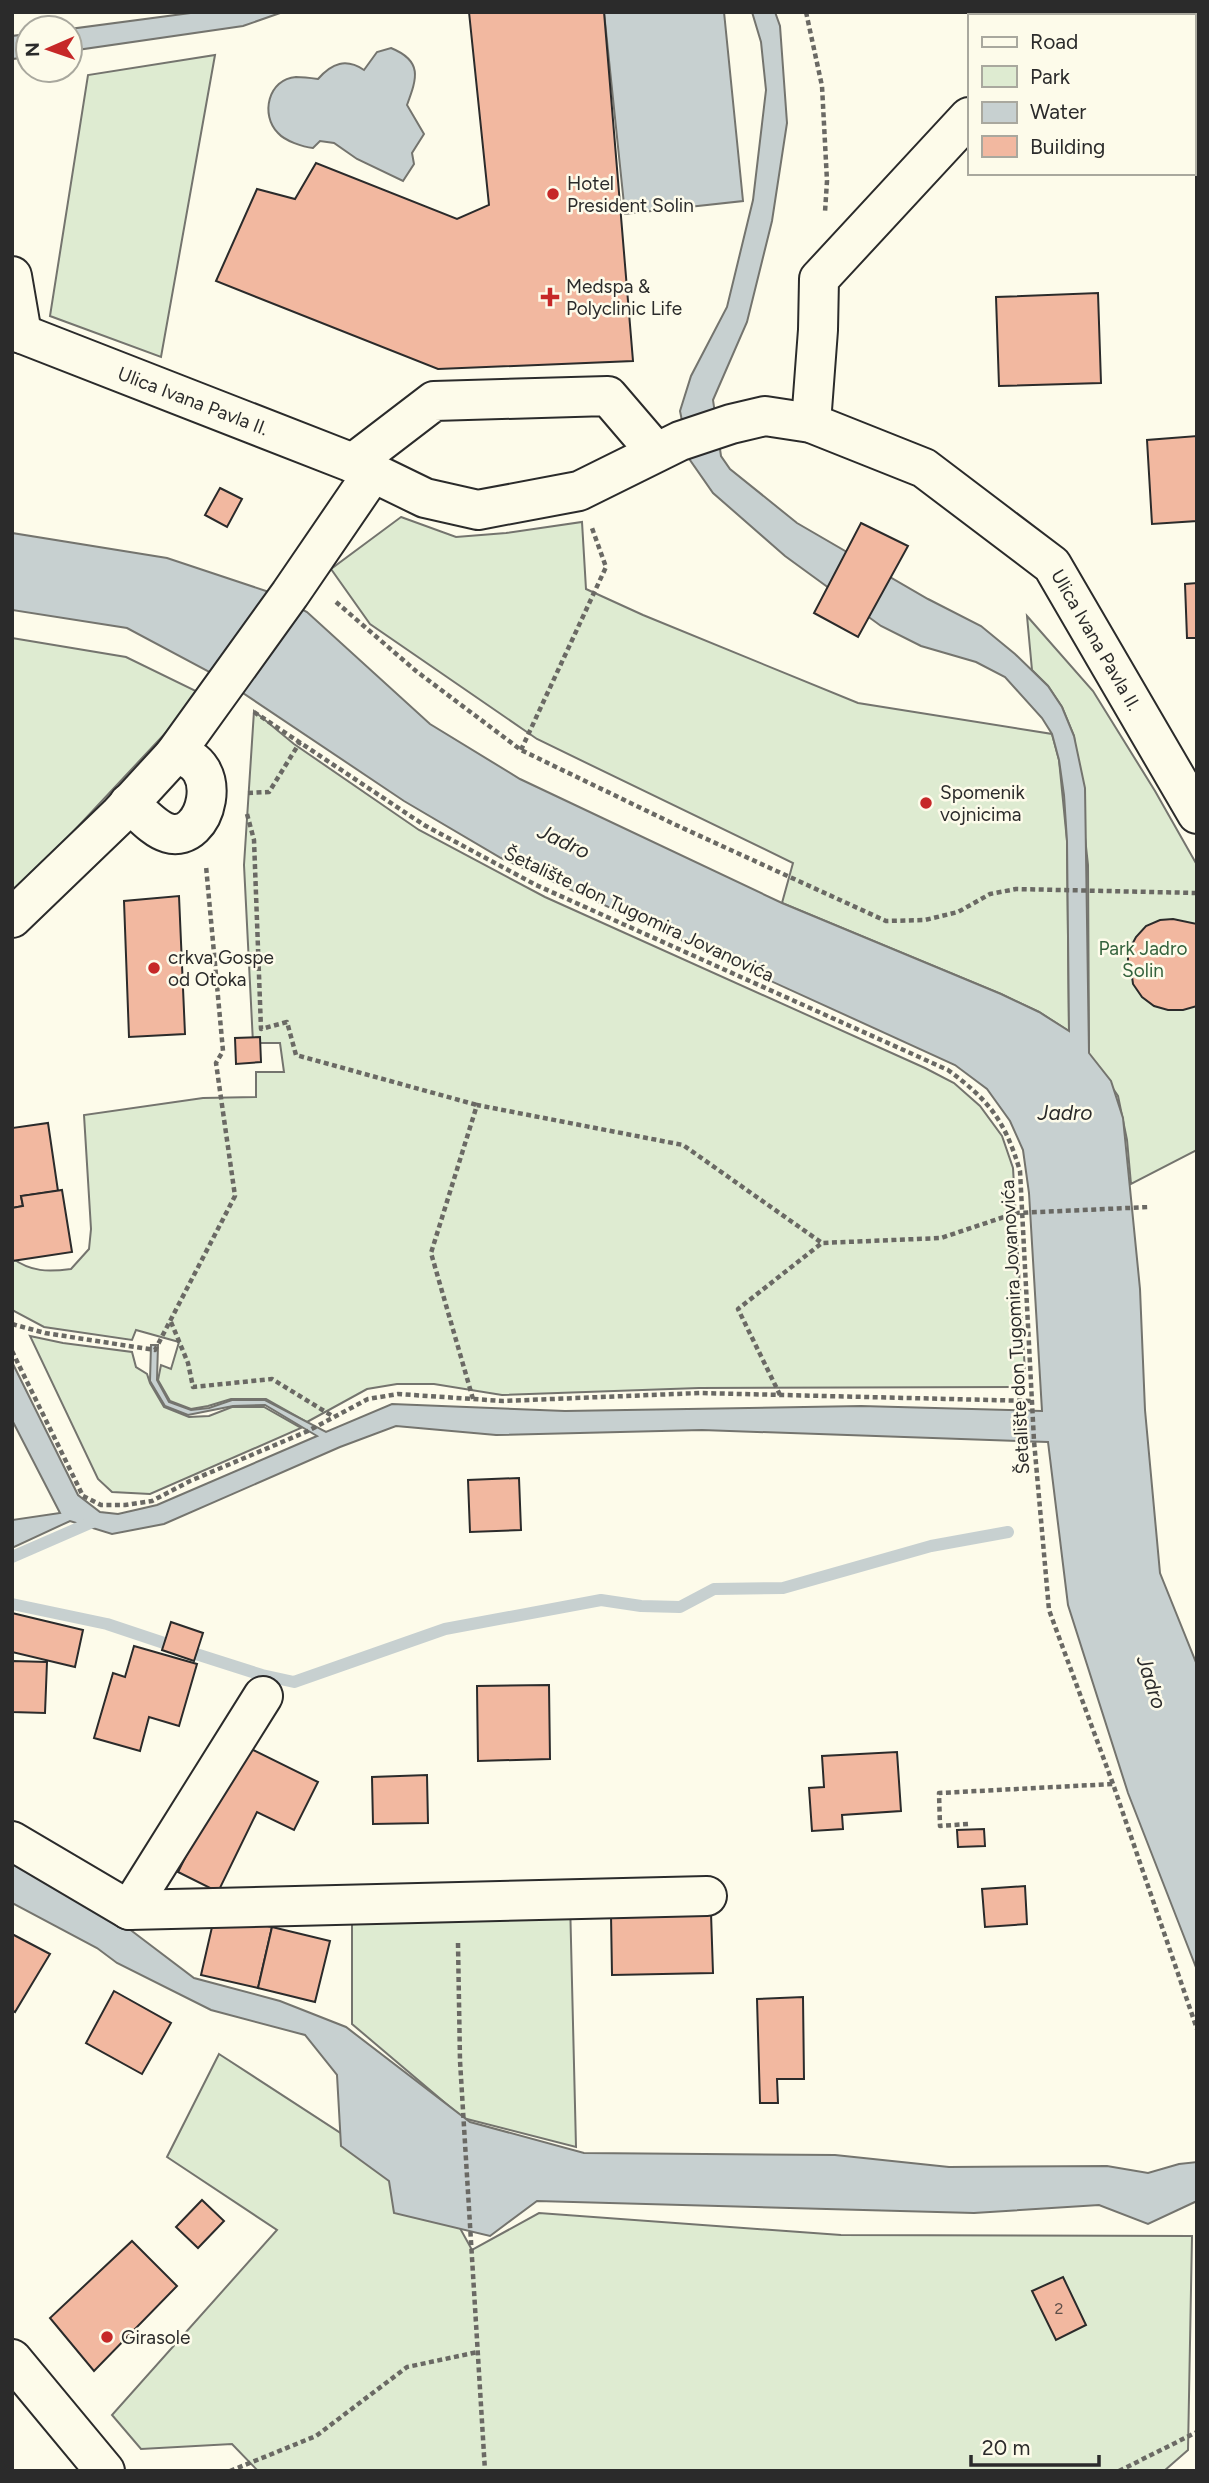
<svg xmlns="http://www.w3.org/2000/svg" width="1209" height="2483" font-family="Figtree,sans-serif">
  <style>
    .green { fill: #deebd1; stroke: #74746e; stroke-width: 2 }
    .water { fill: #c7d0d0; stroke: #74746e; stroke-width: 2 }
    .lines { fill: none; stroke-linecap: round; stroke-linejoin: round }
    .stream { stroke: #c7d0d0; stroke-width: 12 }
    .building { fill: #f2b8a0; stroke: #2b2b2b; stroke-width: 2 }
    .minor-casing { stroke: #2b2b2b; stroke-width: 42 }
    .path { stroke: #6a6964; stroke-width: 4.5; stroke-dasharray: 5 3.5; stroke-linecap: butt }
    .minor { stroke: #fdfbea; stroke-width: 38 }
    .poi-dot { fill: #c62828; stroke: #fdfbea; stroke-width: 2.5 }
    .labels { text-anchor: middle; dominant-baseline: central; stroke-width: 5; stroke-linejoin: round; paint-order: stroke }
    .number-label { font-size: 16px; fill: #5d4e48 }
    .poi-label { font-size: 19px; fill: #2b2b2b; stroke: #fdfbea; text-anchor: start }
    .street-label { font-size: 19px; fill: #2b2b2b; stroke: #fdfbea }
    .park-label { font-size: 19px; fill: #34623c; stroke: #fdfbea }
    .water-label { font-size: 21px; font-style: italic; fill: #2b2b2b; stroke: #fdfbea }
  </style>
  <rect width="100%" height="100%" fill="#fdfbea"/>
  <g class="green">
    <polygon points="215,55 161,357 50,316 88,75"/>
    <polygon points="401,517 456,537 506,533 582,522 586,589 643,615 858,703 1052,734 1059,760 1067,841 1069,1031 1039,1012 1001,994 782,903 793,863 537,739 370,624 331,569"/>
    <polygon points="1027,616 1093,691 1155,791 1197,865 1197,1150 1131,1184 1127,1140 1118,1096 1089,1054 1088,865 1074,736 1062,707 1048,686 1032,670"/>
    <polygon points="12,638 126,657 202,694 12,897"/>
    <path d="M 254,711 L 294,744 L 419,830 L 545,897 L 925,1068 L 954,1083 L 980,1106 L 1002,1136 L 1013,1168 L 1025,1372 L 1022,1387 L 699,1388 L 502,1395 L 434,1384 L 397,1384 L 367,1389 L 307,1422 L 266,1399 L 231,1399 L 208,1406 L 191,1409 L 170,1401 L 158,1380 L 161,1365 L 171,1369 L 179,1342 L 136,1330 L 132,1340 L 44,1327 L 12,1310 L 12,1258 C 31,1272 48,1272 71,1269 L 89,1249 L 91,1229 L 84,1115 L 203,1098 L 256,1097 L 256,1072 L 284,1072 L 280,1043 L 253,1043 L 244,865 Z"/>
    <polygon points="30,1336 63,1343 132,1352 136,1367 147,1374 150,1383 164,1407 189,1417 209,1416 232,1407 264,1407 301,1428 150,1494 112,1492 98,1479"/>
    <polygon points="570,1900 576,2147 463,2118 352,2024 352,1906"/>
    <polygon points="219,2054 445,2201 472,2250 539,2213 841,2235 1192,2236 1188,2450 1164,2471 258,2471 232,2444 141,2449 112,2415 277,2230 167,2157"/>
  </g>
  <g class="water">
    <polygon points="198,12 283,12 243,26 70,51 70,29"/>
    <polygon points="604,12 724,12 743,201 625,214"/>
    <polygon points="752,12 775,12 780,26 787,123 772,221 747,322 713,400 721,456 730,469 797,523 928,599 981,626 1015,654 1048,686 1062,707 1074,736 1085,788 1089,1053 1111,1081 1123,1118 1140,1289 1145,1410 1160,1573 1197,1665 1197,1970 1128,1793 1068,1605 1048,1442 702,1430 496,1435 396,1426 340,1447 164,1524 112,1534 70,1521 12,1548 12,1520 60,1513 12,1420 12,1362 78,1495 100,1512 118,1514 157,1505 317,1436 265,1405 233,1406 188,1415 165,1406 150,1381 151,1345 158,1345 157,1380 169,1402 191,1410 209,1408 232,1400 265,1400 326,1432 392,1404 565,1411 861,1406 1042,1411 1029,1193 1023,1150 1010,1121 987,1089 955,1065 501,858 404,801 219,677 127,628 12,610 12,533 167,558 272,593 307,612 430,724 520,779 782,903 1001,994 1039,1012 1069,1031 1067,841 1064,795 1059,760 1052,734 1042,718 1005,677 976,662 921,646 881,626 785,556 713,493 690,460 680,411 691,376 727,307 753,200 766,90 761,42"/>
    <polygon points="28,34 28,57 12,59 12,36"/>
    <path d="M 391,48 C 423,61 417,78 407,105 L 424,134 L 412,153 L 414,164 L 403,181 L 357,159 L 334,143 L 320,141 L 313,148 C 303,147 285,141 278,133 C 260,115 268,79 296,77 C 303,77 311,78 318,79 C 332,63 346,58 364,70 L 377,52 Z"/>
    <polygon points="12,1859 124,1925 194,1978 280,2001 346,2027 470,2122 584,2153 835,2155 949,2167 1107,2166 1148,2173 1179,2164 1197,2162 1197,2201 1148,2224 1099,2205 974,2213 537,2201 490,2236 394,2213 389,2181 341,2146 337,2075 305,2035 211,2010 117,1963 97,1948 12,1903"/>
  </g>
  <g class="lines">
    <g class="stream">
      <polyline points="12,1557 97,1520"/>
      <polyline points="12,1604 107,1624 164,1643"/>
      <polyline points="196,1654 262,1675 294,1682 445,1629 601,1600 641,1606 680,1607 714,1589 783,1588 931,1546 1008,1532"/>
    </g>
  </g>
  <g class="building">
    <polygon points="469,12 604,12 633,361 438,369 216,281 257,189 295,199 316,163 457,219 489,205"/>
    <polygon points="1098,293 1101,383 999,386 996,297"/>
    <polygon points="1197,436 1197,521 1152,524 1147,440"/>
    <polygon points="220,488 242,499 227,527 205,515"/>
    <polygon points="861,523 908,546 858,637 814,613"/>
    <polygon points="1197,583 1197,638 1187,638 1185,584"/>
    <polygon points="179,896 185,1034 129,1037 124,901"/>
    <polygon points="1173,919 1197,924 1197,1006 1183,1010 1168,1010 1154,1006 1142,997 1133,984 1131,969 1128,968 1128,952 1136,937 1146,926 1160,920"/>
    <polygon points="260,1037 261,1062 236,1064 235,1038"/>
    <polygon points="48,1123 58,1191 21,1196 23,1206 12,1208 12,1128"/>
    <polygon points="62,1190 72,1252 12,1261 12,1208 23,1206 21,1196"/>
    <polygon points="519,1478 521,1530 470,1532 468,1480"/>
    <polygon points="12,1613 83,1630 75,1667 12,1652"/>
    <polygon points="171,1622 203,1633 194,1661 162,1650"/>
    <polygon points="134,1646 197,1664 179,1726 149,1717 140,1751 94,1738 113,1673 125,1677"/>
    <polygon points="12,1661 47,1662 45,1713 12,1712"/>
    <polygon points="549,1685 550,1759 478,1761 477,1686"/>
    <polygon points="241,1744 318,1782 294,1830 257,1812 218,1892 178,1872"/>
    <polygon points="897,1752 901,1811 842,1815 843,1829 812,1831 809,1788 824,1787 822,1756"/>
    <polygon points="427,1775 428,1823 373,1824 372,1777"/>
    <polygon points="984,1829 985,1846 958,1847 957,1830"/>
    <polygon points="1025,1886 1027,1924 985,1927 982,1889"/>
    <polygon points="711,1913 713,1973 612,1975 611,1915"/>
    <polygon points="215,1914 272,1927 258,1988 201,1975"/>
    <polygon points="272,1927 330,1941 315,2002 258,1988"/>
    <polygon points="12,1934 50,1954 15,2012 12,2010"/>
    <polygon points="114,1991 171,2023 142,2074 86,2043"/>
    <polygon points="803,1997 804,2079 777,2079 778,2103 760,2103 757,1999"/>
    <polygon points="202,2200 224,2221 198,2248 176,2227"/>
    <polygon points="132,2241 177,2286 94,2371 50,2318"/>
    <polygon points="1063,2277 1086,2325 1056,2340 1032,2291"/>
  </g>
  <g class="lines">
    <defs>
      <g id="minor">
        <polyline points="1053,16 1056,12"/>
        <polyline points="12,276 22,334"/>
        <polyline points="12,330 353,463 425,498 478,510 579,491 680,441 731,424 765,416 811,423 924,468 1052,565 1197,814"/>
        <polyline points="811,423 818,330 819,279 969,117"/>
        <polyline points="353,463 434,401 608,396 656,452"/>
        <path d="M 129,803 C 141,813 154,829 168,833 C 207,845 228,759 174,755"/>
        <polyline points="12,918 118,816 174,755 290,594 372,474"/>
        <polyline points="12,1841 129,1910 707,1896"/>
        <polyline points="129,1910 263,1696"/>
        <polyline points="12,2359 105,2471"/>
      </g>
    </defs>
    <use href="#minor" class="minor-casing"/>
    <g class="path">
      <polyline points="806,12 822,86 827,181 825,212"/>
      <polyline points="336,602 416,671 521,750 676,825 886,921 925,920 958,912 990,894 1016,889 1197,893"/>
      <path d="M 254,712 L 424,825 L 536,885 L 948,1070 C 990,1101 1005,1121 1020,1171 L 1034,1441 L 1049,1610 L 1113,1784 L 1197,2029"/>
      <polyline points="521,750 606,567 592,528"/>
      <polyline points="248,793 269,792 300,742"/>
      <polyline points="247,814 254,840 261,1029 287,1022 296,1055 477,1105"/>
      <polyline points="171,1322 188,1363 193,1387 272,1379 334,1417"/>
      <polyline points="12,1324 45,1333 155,1350 235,1196 216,1063 223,1051 206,866"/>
      <polyline points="12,1351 83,1496 101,1505 125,1505 152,1501 190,1481 308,1431 368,1399 398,1394 503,1401 700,1393 1033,1401"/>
      <polyline points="780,1395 738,1309 822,1243 941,1238 1016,1213 1150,1207"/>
      <polyline points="473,1399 431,1253 477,1105 683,1145 822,1243"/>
      <polyline points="968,1824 940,1826 939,1793 1113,1784"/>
      <polyline points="458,1943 460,2061 485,2471"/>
      <polyline points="230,2471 316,2436 407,2367 478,2352"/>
      <polyline points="1119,2471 1197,2432"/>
    </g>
    <use href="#minor" class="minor"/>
  </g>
  <g class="poi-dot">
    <circle cx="553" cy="194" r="7"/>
    <path d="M546.5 286.5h7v7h7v7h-7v7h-7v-7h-7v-7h7z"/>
    <circle cx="926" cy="803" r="7"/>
    <circle cx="154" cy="968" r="7"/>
    <circle cx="107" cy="2337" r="7"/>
  </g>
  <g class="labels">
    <g class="number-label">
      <text x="1059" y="2308">2</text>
    </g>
    <g class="poi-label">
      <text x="567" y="183">Hotel<tspan x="567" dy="22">President Solin</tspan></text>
      <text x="566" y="286">Medspa &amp;<tspan x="566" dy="22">Polyclinic Life</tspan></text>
      <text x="940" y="792">Spomenik<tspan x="940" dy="22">vojnicima</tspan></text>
      <text x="168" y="957">crkva Gospe<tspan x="168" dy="22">od Otoka</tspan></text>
      <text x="121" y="2337">Girasole</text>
    </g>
    <g class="street-label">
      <text transform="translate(193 401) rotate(21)">Ulica Ivana Pavla II.</text>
      <text transform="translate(1096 640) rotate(60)">Ulica Ivana Pavla II.</text>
      <text transform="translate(639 914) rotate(25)">Šetalište don Tugomira Jovanovića</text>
      <text transform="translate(1015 1327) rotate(-93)">Šetalište don Tugomira Jovanovića</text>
    </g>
    <g class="park-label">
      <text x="1143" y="948">Park Jadro<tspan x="1143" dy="22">Solin</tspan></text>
    </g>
    <g class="water-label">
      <text transform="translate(564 841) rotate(25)">Jadro</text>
      <text x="1065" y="1112">Jadro</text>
      <text transform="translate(1152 1682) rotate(72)">Jadro</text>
    </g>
  </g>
  <rect width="1209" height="2483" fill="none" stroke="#2b2b2b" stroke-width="28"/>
  <rect x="968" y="14" width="228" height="161" fill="#fdfbea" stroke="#a9a89e" stroke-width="2"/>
  <rect x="982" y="37" width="35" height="10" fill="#fdfbea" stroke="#a9a89e" stroke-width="2"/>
  <text x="1030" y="49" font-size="21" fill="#2b2b2b">Road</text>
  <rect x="982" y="66" width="35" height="21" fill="#deebd1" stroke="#a9a89e" stroke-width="2"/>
  <text x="1030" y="84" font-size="21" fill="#2b2b2b">Park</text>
  <rect x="982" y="102" width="35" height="21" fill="#c7d0d0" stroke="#a9a89e" stroke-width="2"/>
  <text x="1030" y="119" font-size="21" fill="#2b2b2b">Water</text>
  <rect x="982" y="136" width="35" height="21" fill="#f2b8a0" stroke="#a9a89e" stroke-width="2"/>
  <text x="1030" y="154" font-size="21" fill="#2b2b2b">Building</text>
  <g transform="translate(49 49) rotate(268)"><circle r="33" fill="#fdfbea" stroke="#a9a89e" stroke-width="2"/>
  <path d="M0-5L12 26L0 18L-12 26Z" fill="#c62828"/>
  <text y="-10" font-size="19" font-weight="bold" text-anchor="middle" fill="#2b2b2b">N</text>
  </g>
  <path d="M971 2455v10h128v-10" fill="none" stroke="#2b2b2b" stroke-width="3.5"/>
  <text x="982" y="2455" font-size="21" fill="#2b2b2b" stroke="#fdfbea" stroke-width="5" paint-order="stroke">20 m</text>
</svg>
